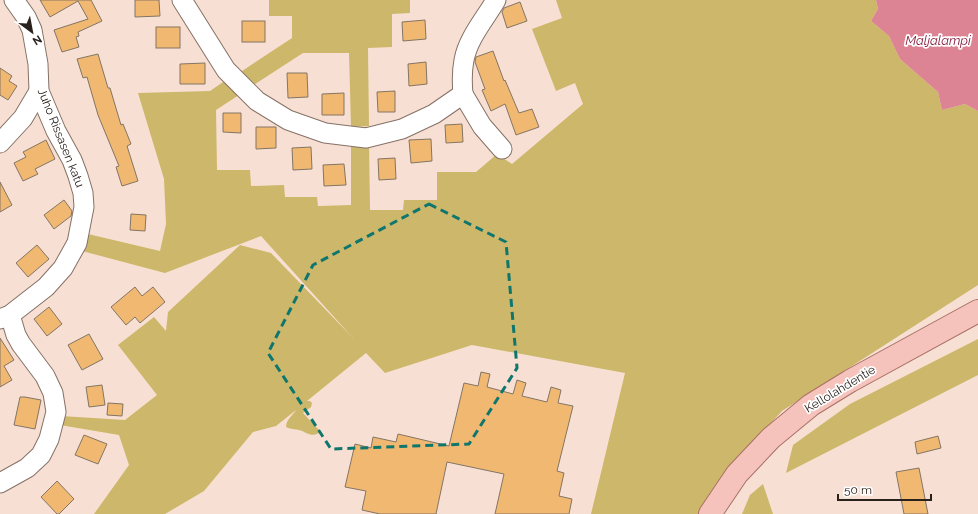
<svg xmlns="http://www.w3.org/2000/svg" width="978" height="514" font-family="Raleway,sans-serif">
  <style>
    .green { fill: #cdb76a }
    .water { fill: #dc8394 }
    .building { fill: #f1b871; stroke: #837564 }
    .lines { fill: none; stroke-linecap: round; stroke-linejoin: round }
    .minor-casing { stroke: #857166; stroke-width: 21 }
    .major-casing { stroke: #aa7066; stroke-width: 24 }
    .minor { stroke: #fff; stroke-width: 19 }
    .major { stroke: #f5c3bb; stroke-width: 22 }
    .marked { fill: none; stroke: #0f766e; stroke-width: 3; stroke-dasharray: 8 5; stroke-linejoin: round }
    .labels { text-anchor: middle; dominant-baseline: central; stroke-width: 3.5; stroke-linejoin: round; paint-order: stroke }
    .street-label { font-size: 12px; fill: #29211c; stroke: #fff }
    .water-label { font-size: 13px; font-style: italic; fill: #861d3d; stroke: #fff }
  </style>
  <rect width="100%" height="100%" fill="#f7e0d3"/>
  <g class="green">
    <polygon points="269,0 410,0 410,13 392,14 392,47 368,48 369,126 351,127 349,53 303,53 252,86 239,73 292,38 292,16 269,16"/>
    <path d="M 556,0 L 876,0 L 878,9 L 871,21 L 889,36 L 900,59 L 938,92 L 942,110 L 965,104 L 978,111 L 978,285 L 782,411 L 738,459 L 699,514 L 591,514 L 625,373 L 472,345 L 385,373 L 366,353 L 307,401 L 310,401 L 312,403 L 311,407 L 303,413 L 321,432 C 310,438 309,433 299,430 C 295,429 290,429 286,427 C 286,420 293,415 296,410 L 276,426 L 253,432 L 204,491 L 165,514 L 94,514 L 129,465 L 119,435 L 60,425 L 61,416 L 125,420 L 157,395 L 118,345 L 154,317 L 166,331 L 168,312 L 240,245 L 271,253 L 353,338 L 261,236 L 165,273 L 82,251 L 88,234 L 160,251 L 166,224 L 164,179 L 138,93 L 210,91 L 226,80 L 239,95 L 216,110 L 217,170 L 250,170 L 251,186 L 284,185 L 285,197 L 317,197 L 318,206 L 351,205 L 351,142 L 369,141 L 370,210 L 403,210 L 404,200 L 437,200 L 437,172 L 476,172 L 497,154 L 512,164 L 583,104 L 575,83 L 556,91 L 532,29 L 562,18 Z"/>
    <polygon points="978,339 978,375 786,473 793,445 850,404"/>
    <polygon points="763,484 773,514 742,514 750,495"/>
  </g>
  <polygon class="water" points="876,0 978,0 978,111 965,104 942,110 938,92 900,59 889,36 871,21 878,9"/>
  <g class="building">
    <polygon points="40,0 91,0 102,21 78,32 79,36 76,37 79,47 62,52 54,30 88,19 78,1 50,17"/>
    <polygon points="135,0 159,0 160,16 135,17"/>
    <polygon points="520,2 527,21 507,28 502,12 504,8"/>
    <polygon points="425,20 426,39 403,41 402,22"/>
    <rect x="242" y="21" width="23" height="21"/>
    <rect x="156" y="27" width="24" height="21"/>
    <polygon points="493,51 504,81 505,80 519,113 532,109 539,127 516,135 505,104 491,111 482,90 485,89 475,62 476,57"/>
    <polygon points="98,54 108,88 110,88 121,125 123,124 131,144 127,146 138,181 122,186 116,167 119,166 98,115 87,77 83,78 77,59"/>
    <polygon points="426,62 427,84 409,86 408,64"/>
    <polygon points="205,63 205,84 180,84 180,64"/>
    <polygon points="0,68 12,76 9,81 17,86 8,100 0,95"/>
    <polygon points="287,73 307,73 308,97 288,98"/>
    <polygon points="395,91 395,112 378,112 377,92"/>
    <polygon points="344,93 344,115 322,115 322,94"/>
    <polygon points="223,113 241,113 241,133 223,132"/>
    <polygon points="462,124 463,142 446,143 445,125"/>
    <polygon points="256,127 276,127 276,148 256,149"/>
    <polygon points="431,139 432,161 411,163 409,140"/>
    <polygon points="46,140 55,159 35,169 38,174 23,181 14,163 26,157 23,152"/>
    <polygon points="311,147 312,169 293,170 292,148"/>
    <polygon points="395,158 396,179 379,180 378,159"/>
    <polygon points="344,164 346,185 324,186 323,165"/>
    <polygon points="0,182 12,205 0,212"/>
    <polygon points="64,200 72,211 71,216 54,229 44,215"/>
    <polygon points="131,214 146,215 145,231 130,230"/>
    <polygon points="37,245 49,259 28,277 16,263"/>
    <polygon points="135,287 142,296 153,287 165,302 140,323 135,317 126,325 111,307"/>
    <polygon points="49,307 62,324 47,336 34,319"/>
    <polygon points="89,334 103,359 82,370 68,345"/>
    <polygon points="0,338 14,360 4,366 12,380 0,387"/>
    <polygon points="481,372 490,374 487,387 513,394 517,380 526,383 522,396 547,402 551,387 561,390 558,403 573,406 557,471 564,473 559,496 572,499 569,514 495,514 504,474 447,462 436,514 380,514 362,510 366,491 345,487 355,444 371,448 373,437 396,442 398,434 449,446 464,383 478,386"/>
    <polygon points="102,385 105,405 89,407 86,387"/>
    <polygon points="20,397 25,397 41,400 35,429 14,425"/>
    <polygon points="108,403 123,404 122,416 107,415"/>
    <polygon points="84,435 107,444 98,464 75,455"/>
    <polygon points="938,436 941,448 917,454 915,442"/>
    <polygon points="919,468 928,514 904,514 896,472"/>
    <polygon points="57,481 74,499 59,514 57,514 41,497"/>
  </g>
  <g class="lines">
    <defs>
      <g id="minor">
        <polyline points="182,0 226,70 257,101 288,120 325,133 366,138 402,129 434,114 463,94"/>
        <path d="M 463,94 C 462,83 462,70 464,60 C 468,38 485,19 496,0"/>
        <polyline points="463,94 482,126 502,149"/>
        <polyline points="0,143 23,118 39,91"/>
        <polyline points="0,319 10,315 46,287 63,268 77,243 84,207 83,193 78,176 72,160 56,131 39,91 38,64 32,30 26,17 14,0"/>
        <polyline points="0,483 27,468 41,455 49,439 56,412 53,393 45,376 21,344 16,335 10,315"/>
      </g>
      <polyline id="major" points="710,514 737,474 771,438 811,405 850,381 978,311"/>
    </defs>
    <use href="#minor" class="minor-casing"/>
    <use href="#major" class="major-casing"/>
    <use href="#minor" class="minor"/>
    <use href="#major" class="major"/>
  </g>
  <path class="marked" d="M 429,204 L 506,242 L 517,368 L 469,444 L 331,449 L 268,353 L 313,265 Z"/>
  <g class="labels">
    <g class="street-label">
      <text transform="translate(61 138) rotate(68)">Juho Rissasen katu</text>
      <text transform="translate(840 389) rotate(-31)">Kellolahdentie</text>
    </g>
    <g class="water-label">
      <text x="938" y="40">Maljalampi</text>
    </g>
  </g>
  <g transform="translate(32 32) rotate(148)" stroke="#ffffff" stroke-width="3" paint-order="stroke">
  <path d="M0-3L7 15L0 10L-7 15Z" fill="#29211c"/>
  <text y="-6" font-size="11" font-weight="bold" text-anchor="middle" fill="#29211c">N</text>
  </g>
  <path d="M838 494v6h93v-6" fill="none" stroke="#29211c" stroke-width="2"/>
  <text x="844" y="494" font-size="12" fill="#29211c" stroke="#ffffff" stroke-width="3" paint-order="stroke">50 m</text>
</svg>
